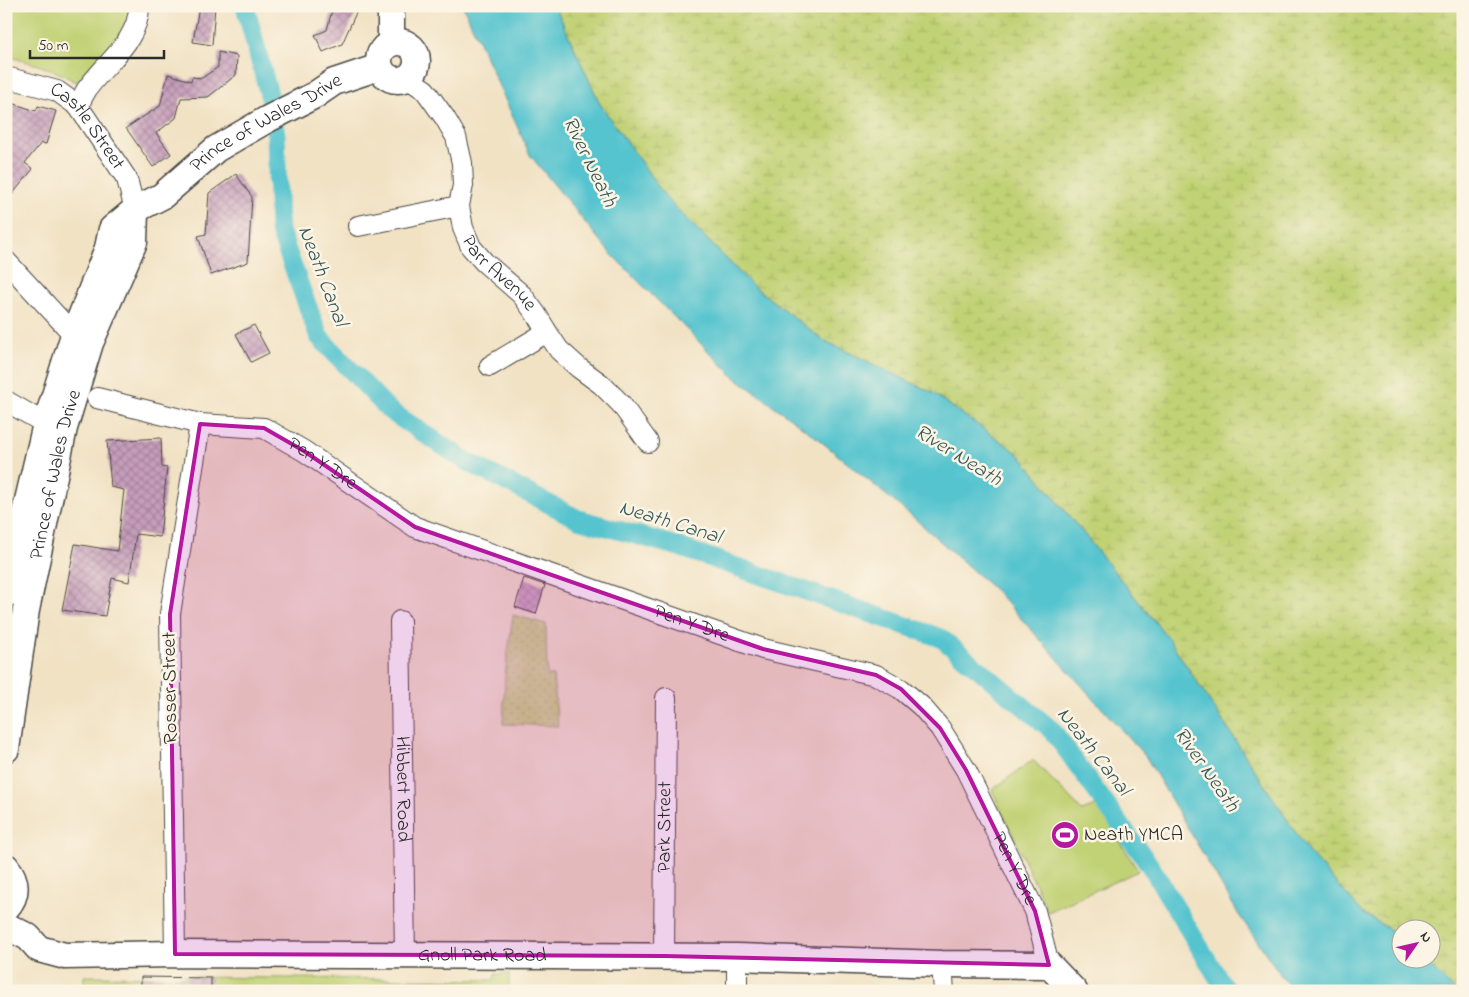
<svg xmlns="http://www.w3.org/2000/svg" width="1469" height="997" font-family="'Indie Flower',sans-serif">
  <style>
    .grass { fill: #c1d174; stroke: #767e50 }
    .wetland { fill: url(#wetland-marsh); stroke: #767e50 }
    .park { fill: url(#park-dots); stroke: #767e50 }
    .water { fill: #57c4cf; stroke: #41787d }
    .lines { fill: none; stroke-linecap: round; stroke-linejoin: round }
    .canal { stroke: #57c4cf; stroke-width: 19 }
    .building { fill: url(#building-cross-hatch) }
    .minor-casing { stroke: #494642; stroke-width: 22 }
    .major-casing { stroke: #494642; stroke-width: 29 }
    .minor { stroke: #fff; stroke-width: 20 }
    .major { stroke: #fff; stroke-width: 26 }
    .marked { fill: #b5179e; fill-opacity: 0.2; stroke: #b5179e; stroke-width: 4; stroke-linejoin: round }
    .labels { text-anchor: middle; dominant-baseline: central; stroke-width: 5; stroke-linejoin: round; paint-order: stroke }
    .street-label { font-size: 20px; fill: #2b2b2b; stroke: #fcf5e5 }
    .poi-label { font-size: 20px; fill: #2b2b2b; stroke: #fcf5e5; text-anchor: start }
    .water-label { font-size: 21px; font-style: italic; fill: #38595c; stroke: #fcf5e5 }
  </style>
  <defs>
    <pattern id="wetland-marsh" width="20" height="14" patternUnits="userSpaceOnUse" patternTransform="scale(1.25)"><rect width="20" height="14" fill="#c1d174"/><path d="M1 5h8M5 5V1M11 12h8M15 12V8" fill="none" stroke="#a6b465"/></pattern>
    <pattern id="park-dots" width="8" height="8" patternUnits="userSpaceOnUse" patternTransform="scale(1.25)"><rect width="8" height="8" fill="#c1d174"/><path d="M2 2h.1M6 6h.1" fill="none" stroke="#a6b465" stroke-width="1.8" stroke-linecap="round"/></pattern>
    <pattern id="building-cross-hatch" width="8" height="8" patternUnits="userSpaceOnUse" patternTransform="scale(1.25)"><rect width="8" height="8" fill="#c69ebb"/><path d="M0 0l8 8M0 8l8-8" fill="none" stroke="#a18198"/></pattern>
  </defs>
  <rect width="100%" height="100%" fill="#fcf5e5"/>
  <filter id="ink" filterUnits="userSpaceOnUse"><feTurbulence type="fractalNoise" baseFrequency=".02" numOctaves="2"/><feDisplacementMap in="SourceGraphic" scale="10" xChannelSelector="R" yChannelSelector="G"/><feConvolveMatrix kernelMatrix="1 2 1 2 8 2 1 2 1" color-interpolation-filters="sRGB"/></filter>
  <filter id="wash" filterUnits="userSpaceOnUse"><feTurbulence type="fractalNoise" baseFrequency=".0096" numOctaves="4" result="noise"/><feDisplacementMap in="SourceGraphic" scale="20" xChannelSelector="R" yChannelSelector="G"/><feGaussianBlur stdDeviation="1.12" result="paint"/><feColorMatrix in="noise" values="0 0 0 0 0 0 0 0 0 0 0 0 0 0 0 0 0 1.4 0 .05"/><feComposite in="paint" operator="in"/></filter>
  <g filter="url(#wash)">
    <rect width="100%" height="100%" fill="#f1e2c4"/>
    <g class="grass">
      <path d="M 9,6 L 133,6 L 128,31 L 82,79 L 75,82 C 57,69 28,62 6,56 L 6,25 L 14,16 Z"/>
      <polygon points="1033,760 1082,811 1098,805 1138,871 1048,912 992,790"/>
      <polygon points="495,974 509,974 509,991 84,991 84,976 494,980"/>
    </g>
    <polygon class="wetland" points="555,6 1457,6 1463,9 1463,991 1455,991 1424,960 1432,960 1432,930 1402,930 1401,936 1364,914 1309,853 1169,639 1019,454 931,392 823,340 752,285 667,199 600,104"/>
    <polygon class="park" points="513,615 546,624 547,675 553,676 558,726 503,724 505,675"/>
    <polygon class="water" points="463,6 555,6 600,104 667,199 752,285 823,340 931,392 1019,454 1169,639 1309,853 1364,914 1401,936 1402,960 1424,960 1455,991 1292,991 1239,915 1146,757 998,593 914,518 817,438 732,375 610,253 530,155"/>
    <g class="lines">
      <polyline class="canal" points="245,6 270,98 276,135 279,229 319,337 390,411 466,461 578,519 676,546 941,638 1052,730 1151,867 1226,991"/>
    </g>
    <g id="blocks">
      <g class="building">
        <polygon points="199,6 215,6 212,45 193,42"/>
        <polygon points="333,6 359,6 342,44 323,52 315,35 327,30"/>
        <polygon points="218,52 237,56 236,75 208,97 181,98 176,118 156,133 171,154 153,167 126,128 160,106 168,74 191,81 192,77 202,78 218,67"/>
        <polygon points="6,101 36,111 38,106 56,111 46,144 41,143 25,163 33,169 6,202"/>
        <polygon points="236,174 252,197 248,262 211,275 198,236 206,234 209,193"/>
        <polygon points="254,325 269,353 251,362 236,334"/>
        <polygon points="161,438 162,467 167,468 160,537 136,534 129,582 112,578 105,616 62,610 75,544 117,551 124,490 111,487 107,441"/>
        <polygon points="524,578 545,585 536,614 515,607"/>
        <polygon points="141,977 211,978 211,991 141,991"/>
      </g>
    </g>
  </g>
  <g filter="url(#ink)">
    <use href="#blocks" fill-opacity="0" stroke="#494642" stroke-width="1"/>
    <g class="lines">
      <defs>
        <g id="minor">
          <path id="s1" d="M 6,77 L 57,91 L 78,106 L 127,179 L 135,210"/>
          <path id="s2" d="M 407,78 L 425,90 L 445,118 L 456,137 L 462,163 L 463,185 L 459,206 L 463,228 L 471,247 L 484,262 L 522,295 L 536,314 L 547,332 L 559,350 L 579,368 L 601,384 L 621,404 L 648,442"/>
          <path d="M 78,106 C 81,100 84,94 87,89 C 106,62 139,41 139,6"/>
          <polyline points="358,226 459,206"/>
          <polyline points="6,261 74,335"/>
          <polyline points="490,366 547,332"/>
          <path id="s3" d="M 97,398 L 200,424 L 264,428 L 304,451 L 415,527 L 763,649 L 876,675 L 901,689 L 921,706 L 940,728 L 966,770 L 1035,911 L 1049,965"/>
          <polyline points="6,401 46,424"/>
          <path id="s4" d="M 400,621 L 405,956"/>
          <polyline points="175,954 170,614 200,424"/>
          <path id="s5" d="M 664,956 L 666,698"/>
          <polyline points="942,964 944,991"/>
          <polyline points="737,991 737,957"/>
        </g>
        <g id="major">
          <polyline points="390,6 391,13 391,43"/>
          <circle cx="398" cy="61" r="19"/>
          <path id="s6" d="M 6,594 L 46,424 L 74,335 L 108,248 L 112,229 L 135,210 L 162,196 L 216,149 L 266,120 L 315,95 L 334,82 L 379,67"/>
          <path id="s7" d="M 6,749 L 26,610 L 64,428 L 90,343 L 134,242 L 135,210"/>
          <path d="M 6,867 C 17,880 18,895 6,908"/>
          <path id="s8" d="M 6,926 L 28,937 L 39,949 L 65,956 L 175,954 L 737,957 L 942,964 L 1049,965 L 1074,991"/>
        </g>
      </defs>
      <use href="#minor" class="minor-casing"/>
      <use href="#major" class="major-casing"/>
      <use href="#minor" class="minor"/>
      <use href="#major" class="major"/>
    </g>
  </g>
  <path class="marked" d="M 200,424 L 264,428 L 304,451 L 415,527 L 763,649 L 876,675 L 901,689 L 940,728 L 966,770 L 1035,911 L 1049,965 L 664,956 L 175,954 L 170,614 Z"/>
  <defs>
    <symbol id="stadium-disc" viewBox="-11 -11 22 22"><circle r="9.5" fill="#b5179e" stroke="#fcf5e5"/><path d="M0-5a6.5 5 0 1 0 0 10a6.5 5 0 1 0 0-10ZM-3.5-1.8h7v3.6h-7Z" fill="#fff"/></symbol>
  </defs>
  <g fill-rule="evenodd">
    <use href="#stadium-disc" x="1049" y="819" width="32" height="32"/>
  </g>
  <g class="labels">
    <g class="street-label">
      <text stroke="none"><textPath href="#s6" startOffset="569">Prince of Wales Drive</textPath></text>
      <text stroke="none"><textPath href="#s1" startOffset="100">Castle Street</textPath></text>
      <text stroke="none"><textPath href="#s2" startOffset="229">Parr Avenue</textPath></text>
      <text stroke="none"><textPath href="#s3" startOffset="239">Pen Y Dre</textPath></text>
      <text stroke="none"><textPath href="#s7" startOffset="279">Prince of Wales Drive</textPath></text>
      <text stroke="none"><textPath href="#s3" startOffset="644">Pen Y Dre</textPath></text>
      <text transform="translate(171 688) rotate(-91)">Rosser Street</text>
      <text stroke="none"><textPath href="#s4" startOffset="168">Hibbert Road</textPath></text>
      <text stroke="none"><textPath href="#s5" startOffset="129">Park Street</textPath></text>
      <text stroke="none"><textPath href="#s3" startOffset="1079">Pen Y Dre</textPath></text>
      <text stroke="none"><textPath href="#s8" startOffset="485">Gnoll Park Road</textPath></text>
    </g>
    <g class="poi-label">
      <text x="1084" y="835">Neath YMCA</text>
    </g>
    <g class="water-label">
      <text transform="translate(589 162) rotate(64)">River Neath</text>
      <text transform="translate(322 276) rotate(69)">Neath Canal</text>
      <text transform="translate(958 456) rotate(32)">River Neath</text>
      <text transform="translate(670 523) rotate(17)">Neath Canal</text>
      <text transform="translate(1093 752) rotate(52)">Neath Canal</text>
      <text transform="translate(1206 770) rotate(55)">River Neath</text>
    </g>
  </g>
  <rect width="1469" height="997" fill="none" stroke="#fcf5e5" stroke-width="25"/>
  <g transform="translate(1416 944) rotate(56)"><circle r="24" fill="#fcf5e5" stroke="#a8a49b"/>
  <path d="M0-4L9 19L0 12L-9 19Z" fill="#b5179e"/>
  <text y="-8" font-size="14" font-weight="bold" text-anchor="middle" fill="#2b2b2b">N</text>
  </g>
  <path d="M30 50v8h134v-8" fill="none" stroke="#2b2b2b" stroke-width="2.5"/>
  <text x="38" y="50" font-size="15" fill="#2b2b2b" stroke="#fcf5e5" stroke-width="4" paint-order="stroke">50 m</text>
</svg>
